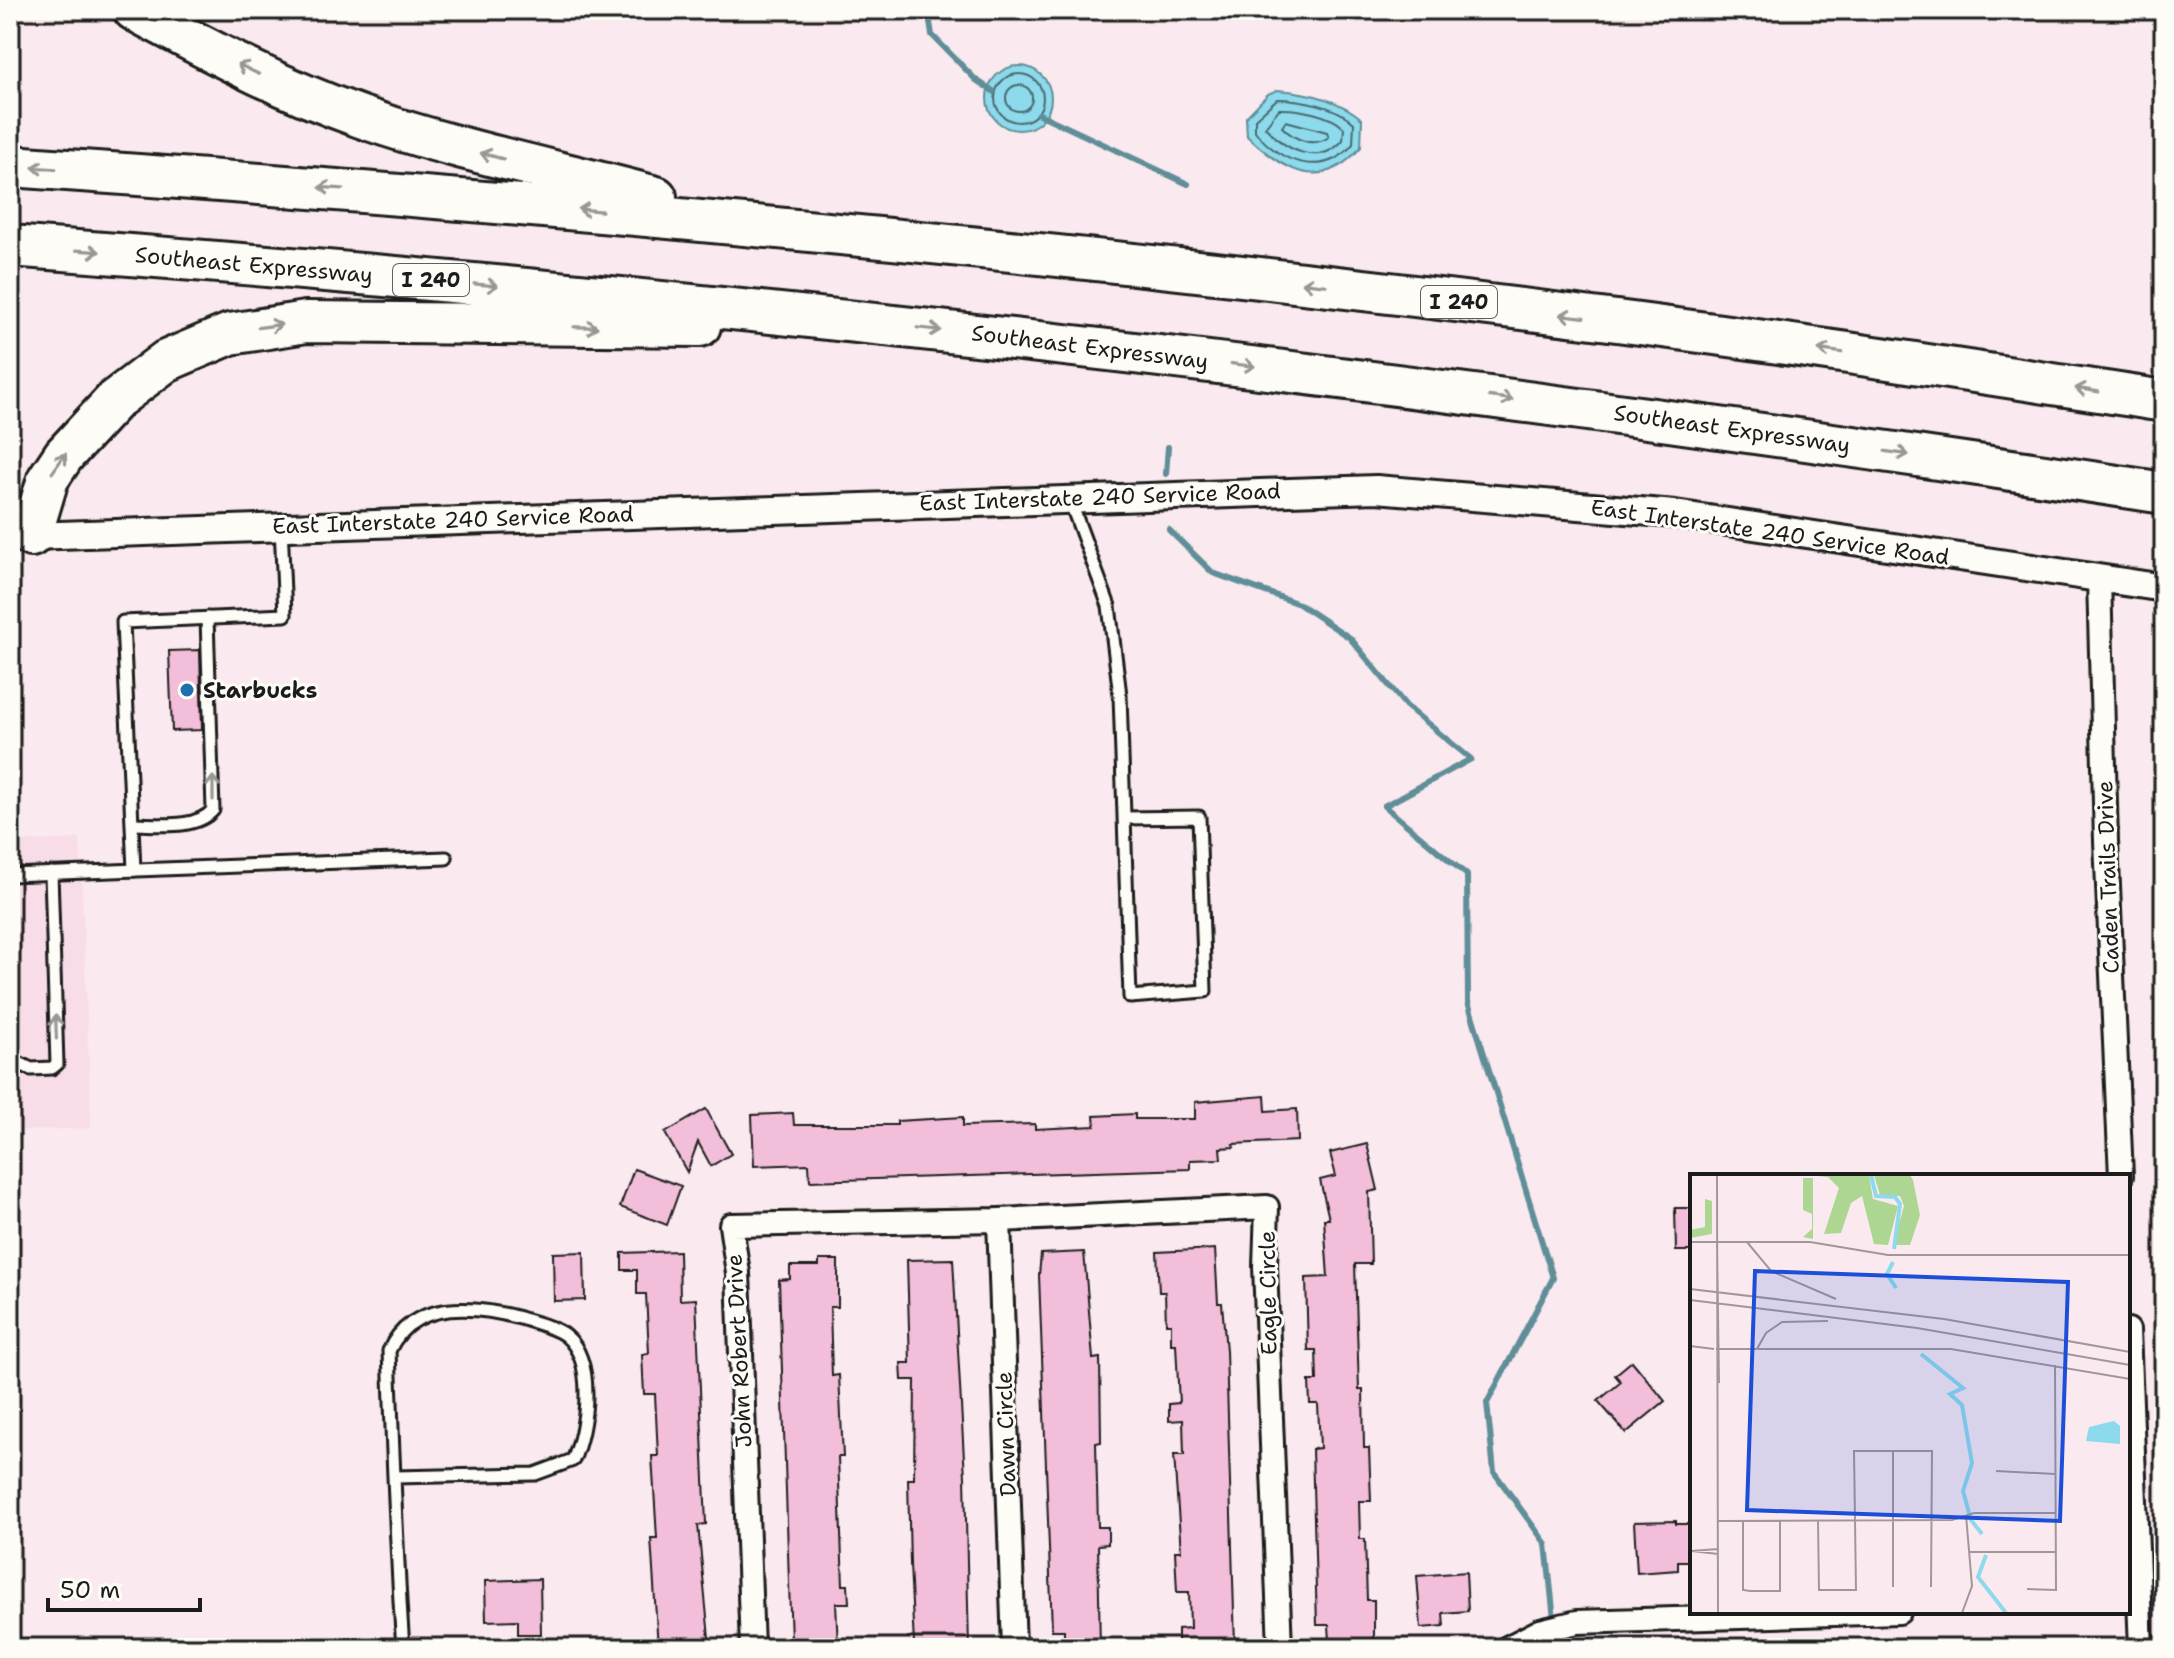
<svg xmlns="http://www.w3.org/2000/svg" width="2174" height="1658" font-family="'Shantell Sans',sans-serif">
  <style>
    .built { fill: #f8dce8 }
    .water { fill: #8cdaeb; stroke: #5f8e98; stroke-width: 2 }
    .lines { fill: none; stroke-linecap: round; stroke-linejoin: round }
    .shore { stroke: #49686f; stroke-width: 2 }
    .stream { stroke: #5f8e98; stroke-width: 6 }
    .building { fill: #f3beda; stroke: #1c1c1c; stroke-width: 2 }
    .service-casing { stroke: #1c1c1c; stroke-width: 17 }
    .minor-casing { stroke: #1c1c1c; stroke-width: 28 }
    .tertiary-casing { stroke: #1c1c1c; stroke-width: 32 }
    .motorway-casing { stroke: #1c1c1c; stroke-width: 46 }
    .service { stroke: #fdfcf7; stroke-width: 11 }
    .minor { stroke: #fdfcf7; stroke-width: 22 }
    .tertiary { stroke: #fdfcf7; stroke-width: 26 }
    .motorway { stroke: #fdfcf7; stroke-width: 40 }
    .oneway { stroke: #989794 }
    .poi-dot { fill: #1f6fb2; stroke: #fdfcf7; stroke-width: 3 }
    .labels { text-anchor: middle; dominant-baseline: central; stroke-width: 6; stroke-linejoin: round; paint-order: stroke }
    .shield { fill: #fdfcf7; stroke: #605f5e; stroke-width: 2 }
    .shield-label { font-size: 20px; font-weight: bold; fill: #1c1c1c }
    .street-label { font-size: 22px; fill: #1c1c1c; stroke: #fdfcf7 }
    .poi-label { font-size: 22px; font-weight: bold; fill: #1c1c1c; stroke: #fdfcf7; text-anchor: start }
    .inset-river { fill: none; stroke: #8cdaeb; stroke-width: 4 }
    .inset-road { fill: none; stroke: #a1979a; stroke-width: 2 }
    .view { fill: #1d4ed8; fill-opacity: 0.15; stroke: #1d4ed8; stroke-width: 4 }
    .inset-edge { fill: none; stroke: #1c1c1c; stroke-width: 4 }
  </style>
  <rect width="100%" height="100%" fill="#fae9ee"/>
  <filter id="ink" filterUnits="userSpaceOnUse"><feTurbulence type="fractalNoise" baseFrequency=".0125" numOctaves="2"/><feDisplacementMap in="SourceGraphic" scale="16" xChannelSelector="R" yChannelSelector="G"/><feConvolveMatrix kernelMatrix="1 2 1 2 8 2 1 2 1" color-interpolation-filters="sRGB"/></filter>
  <g filter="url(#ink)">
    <polygon class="built" points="80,839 91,1128 10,1131 10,842"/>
    <g class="water">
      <circle cx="1019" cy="98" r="32"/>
      <path d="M 1277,90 C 1307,92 1338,99 1362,119 L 1361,147 C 1321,194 1284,171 1247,136 L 1246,117 L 1268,94 Z"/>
    </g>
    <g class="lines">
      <g class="shore">
        <circle cx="1019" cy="98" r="24"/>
        <circle cx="1019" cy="98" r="13"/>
        <path d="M 1277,99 C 1301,99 1337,106 1354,123 L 1353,144 C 1324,179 1279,163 1255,131 L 1255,119 Z"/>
        <path d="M 1279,109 C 1297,108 1332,115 1344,128 L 1343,140 C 1319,168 1285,150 1265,127 Z"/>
        <path d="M 1286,121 L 1327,132 L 1329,137 C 1313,148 1295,140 1282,127 Z"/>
      </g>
      <g class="stream">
        <polyline points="928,10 932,35 976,80 993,91"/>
        <polyline points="1039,114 1188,184"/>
        <polyline points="1166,474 1168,447"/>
        <polyline points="1169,530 1213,573 1299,604 1350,638 1406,706 1471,759 1384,806 1467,875 1468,1002 1553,1278 1487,1403 1494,1472 1546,1544 1557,1648"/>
      </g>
    </g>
    <g class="building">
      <polygon points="200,650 202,730 172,731 169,651"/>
      <polygon points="1265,1096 1266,1111 1297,1109 1298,1141 1233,1144 1234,1147 1220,1148 1221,1159 1190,1160 1190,1169 810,1181 809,1164 754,1166 752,1115 793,1113 794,1125 897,1125 897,1121 963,1117 963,1126 1035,1124 1035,1129 1095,1126 1094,1116 1135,1114 1135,1119 1195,1119 1195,1102"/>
      <polygon points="706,1109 731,1154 711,1166 698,1142 687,1172 665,1133"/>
      <polygon points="1367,1144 1378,1190 1369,1192 1371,1264 1355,1264 1359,1390 1363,1390 1364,1448 1369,1448 1371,1501 1359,1501 1360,1539 1365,1539 1367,1600 1374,1600 1374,1640 1330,1641 1329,1625 1317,1625 1312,1449 1320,1448 1318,1404 1310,1404 1309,1381 1317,1381 1316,1350 1308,1350 1306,1278 1328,1277 1324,1219 1329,1219 1320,1180 1336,1176 1330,1153"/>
      <polygon points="634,1169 681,1186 667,1225 620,1207"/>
      <polygon points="1675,1208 1692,1208 1692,1251 1676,1251"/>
      <polygon points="1215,1249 1218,1303 1222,1303 1226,1351 1235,1645 1178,1647 1178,1629 1190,1628 1189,1592 1177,1592 1175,1551 1181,1551 1174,1455 1184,1455 1183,1420 1169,1421 1169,1404 1179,1403 1176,1344 1171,1344 1171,1324 1166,1324 1165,1292 1159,1292 1157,1252"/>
      <polygon points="679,1251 680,1300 696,1299 706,1524 698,1525 710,1648 658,1648 651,1538 657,1538 652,1456 658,1456 655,1394 644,1394 642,1354 649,1353 646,1294 637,1294 637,1270 622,1270 622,1253"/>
      <polygon points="584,1252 585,1300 554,1301 553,1253"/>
      <polygon points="1084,1252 1093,1359 1100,1358 1101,1442 1096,1443 1098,1527 1108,1527 1108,1544 1098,1545 1100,1648 1064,1648 1064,1630 1052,1630 1039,1275 1041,1254"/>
      <polygon points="953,1259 965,1477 969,1648 922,1648 922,1644 914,1645 910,1564 908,1479 914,1479 915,1380 902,1380 901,1363 910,1363 907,1260"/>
      <polygon points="819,1260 838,1260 838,1307 830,1307 832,1376 839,1375 843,1457 838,1457 843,1585 848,1585 849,1603 836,1603 838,1648 803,1648 802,1639 791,1639 790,1613 779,1280 790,1279 790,1266 819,1266"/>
      <polygon points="1632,1361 1665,1401 1626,1433 1598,1401 1621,1382 1615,1375"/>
      <polygon points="1676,1521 1676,1524 1692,1524 1692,1561 1678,1561 1678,1570 1637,1573 1634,1522"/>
      <polygon points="1466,1572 1468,1611 1443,1613 1444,1626 1421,1628 1417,1576"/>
      <polygon points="540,1579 541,1634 518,1634 518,1620 486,1621 485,1581"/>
    </g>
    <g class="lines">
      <defs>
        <g id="service">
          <polyline points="1069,498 1109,606 1120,695 1130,997 1205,991 1199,817 1124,818"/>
          <path d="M 133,824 C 157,824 196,830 213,810 L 207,618"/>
          <polyline points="134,870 123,622 285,615 281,526"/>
          <polyline points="10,875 446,858"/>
          <polyline points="19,1063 31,1069 52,1068 57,1064 51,873"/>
          <path d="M 395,1477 L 535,1474 L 573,1460 C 587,1429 596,1361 566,1336 C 555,1327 533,1322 520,1318 C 475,1306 412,1299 389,1351 C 393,1450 396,1549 403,1648"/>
        </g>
        <g id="minor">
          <polyline points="2099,578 2106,841 2121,1176"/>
          <polyline points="999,1220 1014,1648"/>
          <polyline points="2128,1330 2141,1648"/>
          <polyline points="752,1648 738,1273 731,1225 999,1220 1267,1207 1265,1266 1280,1648"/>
          <polyline points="1507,1648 1540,1631 1577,1622 1899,1612"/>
        </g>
        <polyline id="tertiary" points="31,536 1376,489 1675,514 2164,588"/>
        <g id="motorway">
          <path d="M 134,10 C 208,50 281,89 361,117 C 457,151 557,170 656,197"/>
          <path d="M 10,166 C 539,202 1067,251 1593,318 C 1784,342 1974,372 2164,401"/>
          <path d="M 10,246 C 731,298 1449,383 2164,493"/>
          <polyline points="31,536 48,479 64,455 116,399 166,361 230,334 306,322 700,326"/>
        </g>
      </defs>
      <use href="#service" class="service-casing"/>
      <use href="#minor" class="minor-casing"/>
      <use href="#tertiary" class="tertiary-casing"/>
      <use href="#motorway" class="motorway-casing"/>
      <use href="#service" class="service"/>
      <use href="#minor" class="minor"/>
      <use href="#tertiary" class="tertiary"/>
      <use href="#motorway" class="motorway"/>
    </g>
    <defs><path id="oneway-shaft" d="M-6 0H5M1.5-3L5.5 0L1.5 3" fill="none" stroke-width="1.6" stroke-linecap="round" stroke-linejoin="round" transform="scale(2)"/></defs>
    <g class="oneway">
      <use href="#oneway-shaft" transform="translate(248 69) rotate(-154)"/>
      <use href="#oneway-shaft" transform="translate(492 156) rotate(-165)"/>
      <use href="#oneway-shaft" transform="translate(44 168) rotate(-176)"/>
      <use href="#oneway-shaft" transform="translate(331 188) rotate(-176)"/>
      <use href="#oneway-shaft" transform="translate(590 210) rotate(-175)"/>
      <use href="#oneway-shaft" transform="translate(88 251) rotate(4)"/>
      <use href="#oneway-shaft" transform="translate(1314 284) rotate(-174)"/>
      <use href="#oneway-shaft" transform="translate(486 285) rotate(5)"/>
      <use href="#oneway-shaft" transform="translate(1572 316) rotate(-173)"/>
      <use href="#oneway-shaft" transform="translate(270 326) rotate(-8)"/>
      <use href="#oneway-shaft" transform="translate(586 327) rotate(1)"/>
      <use href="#oneway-shaft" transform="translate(929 329) rotate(6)"/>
      <use href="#oneway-shaft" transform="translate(1830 351) rotate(-172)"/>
      <use href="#oneway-shaft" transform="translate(1243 365) rotate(7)"/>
      <use href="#oneway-shaft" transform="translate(2087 390) rotate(-171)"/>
      <use href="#oneway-shaft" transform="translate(1501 398) rotate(8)"/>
      <use href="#oneway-shaft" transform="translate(1897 453) rotate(8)"/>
      <use href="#oneway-shaft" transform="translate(59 463) rotate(-55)"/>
      <use href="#oneway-shaft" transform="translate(213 788) rotate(-90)"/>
      <use href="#oneway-shaft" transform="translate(56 1027) rotate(-92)"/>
    </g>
  </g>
  <circle class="poi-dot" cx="187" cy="690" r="8"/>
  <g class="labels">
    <g class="shield">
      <rect x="393" y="264" width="76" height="32" rx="6"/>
      <rect x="1421" y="286" width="76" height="32" rx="6"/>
    </g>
    <g class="shield-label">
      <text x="431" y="280">I 240</text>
      <text x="1459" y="302">I 240</text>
    </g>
    <g class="street-label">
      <text transform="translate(254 265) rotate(5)">Southeast Expressway</text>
      <text transform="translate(1090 347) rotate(7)">Southeast Expressway</text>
      <text transform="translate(1732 429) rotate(8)">Southeast Expressway</text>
      <text transform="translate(1100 497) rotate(-2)">East Interstate 240 Service Road</text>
      <text transform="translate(453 520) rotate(-2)">East Interstate 240 Service Road</text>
      <text transform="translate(1770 532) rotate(8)">East Interstate 240 Service Road</text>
      <text transform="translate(2108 877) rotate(-92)">Caden Trails Drive</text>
      <text transform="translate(1268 1293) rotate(-91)">Eagle Circle</text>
      <text transform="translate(739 1351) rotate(-93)">John Robert Drive</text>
      <text transform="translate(1006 1434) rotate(-92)">Dawn Circle</text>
    </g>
    <g class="poi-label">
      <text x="203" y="690">Starbucks</text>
    </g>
  </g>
  <g transform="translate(1690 1174)">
    <rect width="440" height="440" fill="#fae9ee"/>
    <path d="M 118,1 L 179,1 L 183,25 L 208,32 L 198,71 L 184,70 L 172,22 L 161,29 L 151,59 L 134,60 L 149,14 L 138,3 ZM 184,1 L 220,1 L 223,6 L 230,41 L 220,71 L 203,71 L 214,32 L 210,22 L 190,21 ZM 113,4 L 123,4 L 123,65 L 113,63 L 122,55 L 122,40 L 113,36 ZM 15,25 L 22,27 L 22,60 L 0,64 L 0,56 L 15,53 Z" fill="#aed693"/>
    <path d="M 424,247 L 430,252 L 430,270 L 396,267 L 399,253 Z" fill="#8cdaeb"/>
    <path class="inset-river" d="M 181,1 L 186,22 L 205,23 L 210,30 L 204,75M 203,88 L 197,100 L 206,114M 231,180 L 273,214 L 260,220 L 272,231 L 282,289 L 273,317 L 281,346 L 292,360M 296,381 L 288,403 L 316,439"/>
    <path class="inset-road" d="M 27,1 L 28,439M 0,68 L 120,68 L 198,81 L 440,81M 27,68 L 29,209M 57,68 L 81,97 L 146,125M 0,115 L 254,145 L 440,178M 0,126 L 227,154 L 440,191M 0,172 L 24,175M 26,175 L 67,175M 67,175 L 76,159 L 92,148 L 138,147M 68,175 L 261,175 L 440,205M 203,278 L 203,413M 306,297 L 365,300M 0,339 L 0,415M 27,347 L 262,346 L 284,339 L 365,339M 53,347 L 53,416 L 60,417 L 90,417 L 90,347M 128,347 L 129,416 L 166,416 L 164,277 L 242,277 L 241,413M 1,377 L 28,375M 2,377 L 28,380M 279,378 L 365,378M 337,415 L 366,416 L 365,191M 272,439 L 282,412 L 276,341"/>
    <path class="view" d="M 65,97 L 378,108 L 370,347 L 57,336 Z"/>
    <rect width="440" height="440" class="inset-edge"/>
  </g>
  <rect width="2174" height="1658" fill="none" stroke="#fdfcf7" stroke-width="40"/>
  <rect x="20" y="20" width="2134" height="1618" fill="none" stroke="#1c1c1c" stroke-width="3" filter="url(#ink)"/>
  <path d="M48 1598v12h152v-12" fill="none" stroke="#1c1c1c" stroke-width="4"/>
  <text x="60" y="1598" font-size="24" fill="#1c1c1c" stroke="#fdfcf7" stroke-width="6" paint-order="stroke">50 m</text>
</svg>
